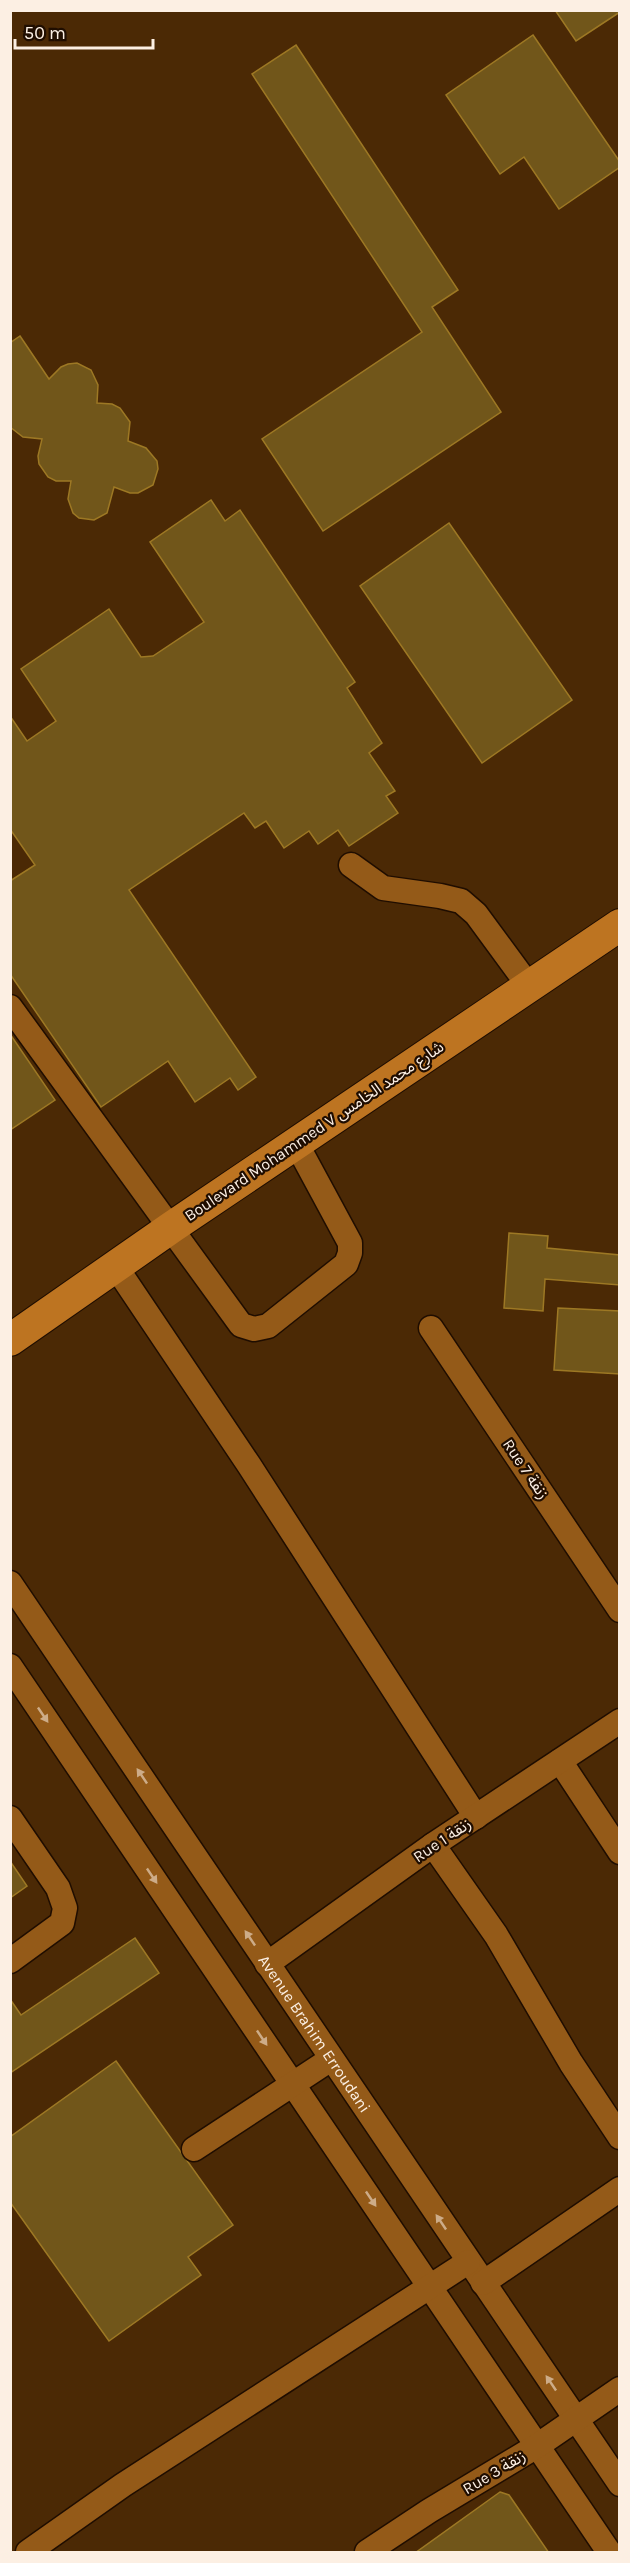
<svg xmlns="http://www.w3.org/2000/svg" width="630" height="2563" font-family="Karla,'Noto Sans Arabic',sans-serif">
  <style>
    .built { fill: #4b2905 }
    .building { fill: #71561a; stroke: #9d7824; stroke-width: 1.5 }
    .lines { fill: none; stroke-linecap: round; stroke-linejoin: round }
    .minor-casing { stroke: #1f0d00; stroke-width: 27 }
    .major-casing { stroke: #1f0d00; stroke-width: 34 }
    .minor { stroke: #945a18; stroke-width: 24 }
    .major { stroke: #bd7421; stroke-width: 32 }
    .oneway { fill: #cdac88 }
    .labels { text-anchor: middle; dominant-baseline: central; stroke-width: 4.5; stroke-linejoin: round; paint-order: stroke }
    .street-label { font-size: 16px; fill: #fcefe3; stroke: #1f0d00 }
  </style>
  <rect width="100%" height="100%" fill="#3f2100"/>
  <rect class="built" x="11" y="11" width="608" height="2541"/>
  <g class="building">
    <polygon points="555,10 620,10 620,12 576,41"/>
    <polygon points="533,35 620,162 620,167 559,209 524,157 500,174 446,95"/>
    <polygon points="296,45 458,290 432,307 501,412 323,531 262,439 422,332 252,74"/>
    <polygon points="20,336 49,379 61,367 68,364 77,363 91,370 98,385 97,403 112,404 120,408 130,422 128,441 146,448 157,461 158,469 153,485 138,493 130,493 114,487 107,513 94,520 79,518 73,513 68,499 71,481 56,481 48,477 39,464 38,456 42,439 23,437 10,427 10,343"/>
    <polygon points="211,500 225,521 240,510 355,682 347,688 382,743 369,753 395,791 386,796 398,813 349,846 338,830 318,844 309,831 284,848 266,821 255,828 244,813 129,890 256,1077 238,1090 230,1078 195,1102 168,1061 101,1107 10,974 10,881 35,865 10,829 10,716 27,741 56,721 21,669 109,609 141,657 153,656 204,622 150,542"/>
    <polygon points="449,523 572,700 482,763 360,586"/>
    <polygon points="10,1034 55,1100 10,1130"/>
    <polygon points="509,1233 548,1236 547,1248 620,1255 620,1285 545,1279 543,1311 504,1308"/>
    <polygon points="558,1308 620,1311 620,1374 554,1370"/>
    <polygon points="10,1861 27,1886 10,1898"/>
    <polygon points="135,1938 159,1973 10,2073 10,1999 21,2015"/>
    <polygon points="116,2061 233,2225 188,2257 201,2275 109,2341 10,2202 10,2137"/>
    <polygon points="500,2492 509,2495 549,2553 415,2553"/>
  </g>
  <g class="lines">
    <defs>
      <g id="minor">
        <polyline points="351,865 383,888 440,896 461,901 476,914 529,986"/>
        <polyline points="10,1007 241,1325 254,1329 268,1326 346,1264 350,1253 350,1243 296,1143"/>
        <polyline points="116,1267 249,1465 476,1817"/>
        <polyline points="431,1328 620,1610"/>
        <path id="s1" d="M 10,1583 L 620,2484"/>
        <polyline points="10,1666 609,2552"/>
        <polyline points="560,1761 620,1852"/>
        <polyline points="10,1818 58,1888 65,1908 62,1923 10,1961"/>
        <polyline points="433,1845 496,1935 571,2063 620,2137"/>
        <polyline points="267,1964 433,1845 620,1721"/>
        <polyline points="194,2149 331,2059"/>
        <polyline points="483,2283 620,2189"/>
        <polyline points="28,2552 123,2485 468,2262"/>
        <polyline points="367,2552 429,2511 537,2446 620,2389"/>
      </g>
      <polyline id="major" points="10,1340 172,1227 620,925"/>
    </defs>
    <use href="#minor" class="minor-casing"/>
    <use href="#major" class="major-casing"/>
    <use href="#minor" class="minor"/>
    <use href="#major" class="major"/>
  </g>
  <defs><path id="oneway-solid" d="M-6-.8H1V-3.2L6.5 0L1 3.2V.8H-6Z" transform="scale(1.5)"/></defs>
  <g class="oneway">
    <use href="#oneway-solid" transform="translate(43 1715) rotate(56)"/>
    <use href="#oneway-solid" transform="translate(142 1776) rotate(-124)"/>
    <use href="#oneway-solid" transform="translate(152 1876) rotate(56)"/>
    <use href="#oneway-solid" transform="translate(250 1938) rotate(-124)"/>
    <use href="#oneway-solid" transform="translate(262 2038) rotate(56)"/>
    <use href="#oneway-solid" transform="translate(371 2199) rotate(56)"/>
    <use href="#oneway-solid" transform="translate(441 2222) rotate(-124)"/>
    <use href="#oneway-solid" transform="translate(551 2383) rotate(-124)"/>
  </g>
  <g class="labels">
    <g class="street-label">
      <text transform="translate(314 1131) rotate(-34)">Boulevard Mohammed V شارع محمد الخامس</text>
      <text transform="translate(526 1469) rotate(56)">Rue 7 زنقة</text>
      <text transform="translate(442 1840) rotate(-34)">Rue 1 زنقة</text>
      <text stroke="none"><textPath href="#s1" startOffset="544">Avenue Brahim Erroudani</textPath></text>
      <text transform="translate(494 2472) rotate(-31)">Rue 3 زنقة</text>
    </g>
  </g>
  <rect width="630" height="2563" fill="none" stroke="#fcefe3" stroke-width="24"/>
  <path d="M15 39v9h138v-9" fill="none" stroke="#fcefe3" stroke-width="3"/>
  <text x="24" y="39" font-size="18" fill="#fcefe3" stroke="#1f0d00" stroke-width="4.5" paint-order="stroke">50 m</text>
</svg>
